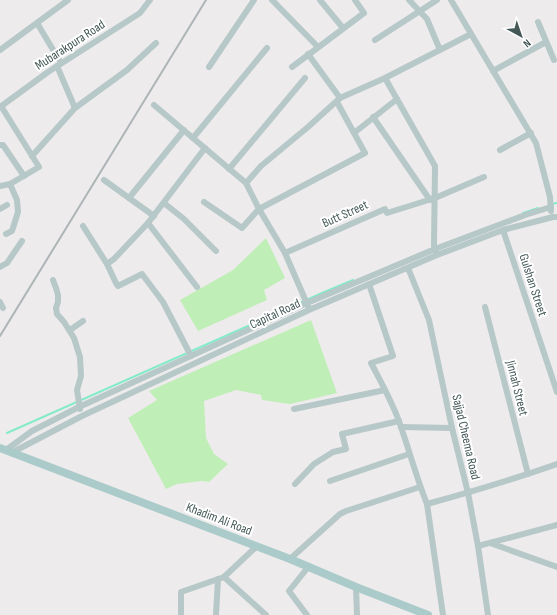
<svg xmlns="http://www.w3.org/2000/svg" width="557" height="615" font-family="'Sofia Sans Condensed',sans-serif">
  <style>
    .green { fill: #c0eeb7 }
    .lines { fill: none; stroke-linecap: round; stroke-linejoin: round }
    .stream { stroke: #84ebc8; stroke-width: 2 }
    .minor { stroke: #b6c8c7; stroke-width: 6 }
    .major { stroke: #aacbc9; stroke-width: 8 }
    .rail { stroke: #adb5b6; stroke-width: 2 }
    .labels { text-anchor: middle; dominant-baseline: central; stroke-width: 4; stroke-linejoin: round; paint-order: stroke }
    .street-label { font-size: 13px; fill: #445857; stroke: #fff }
  </style>
  <rect width="100%" height="100%" fill="#eeebed"/>
  <g class="green">
    <polygon points="266,238 285,278 264,290 267,300 198,331 180,300 233,270"/>
    <polygon points="311,320 337,393 290,404 262,400 261,395 236,390 204,401 206,438 214,454 228,464 209,482 202,481 177,484 166,489 128,418 157,400 149,391"/>
  </g>
  <g class="lines">
    <g class="stream">
      <polyline points="552,204 557,203"/>
      <polyline points="523,213 538,208"/>
      <polyline points="7,433 322,293 353,280"/>
    </g>
    <g class="minor">
      <polyline points="272,0 318,47"/>
      <polyline points="320,0 343,28"/>
      <polyline points="409,0 427,19 440,50"/>
      <polyline points="451,0 536,143 550,197 551,211"/>
      <polyline points="538,22 554,60"/>
      <polyline points="37,23 61,63"/>
      <polyline points="375,40 437,0"/>
      <polyline points="0,50 68,0"/>
      <polyline points="308,54 340,98"/>
      <polyline points="57,66 75,108"/>
      <polyline points="209,67 254,0"/>
      <polyline points="292,67 364,13 355,0"/>
      <polyline points="493,71 546,42"/>
      <polyline points="385,78 435,166 434,245 436,251"/>
      <polyline points="154,105 246,183 259,209 285,253 308,306"/>
      <polyline points="0,107 48,72 140,13 150,0"/>
      <polyline points="373,117 430,200"/>
      <polyline points="354,133 397,99"/>
      <polyline points="193,138 267,48"/>
      <polyline points="0,145 3,145 24,176"/>
      <polyline points="500,150 531,133"/>
      <polyline points="32,156 75,108 127,70 156,43"/>
      <polyline points="229,169 305,78"/>
      <polyline points="104,180 154,216"/>
      <polyline points="246,183 261,166 308,127 340,98 385,78 471,34"/>
      <polyline points="0,186 10,184 39,167 1,106"/>
      <polyline points="129,198 184,130"/>
      <polyline points="204,202 242,228 259,209 365,153 337,102"/>
      <polyline points="164,203 184,219 216,251"/>
      <polyline points="0,209 7,205"/>
      <polyline points="148,223 197,287"/>
      <polyline points="83,226 107,264 116,283 118,286 142,274 163,302 191,356"/>
      <polyline points="503,230 557,392"/>
      <polyline points="6,234 12,231 18,212 17,200 10,184"/>
      <polyline points="285,253 385,209 387,213 435,198 484,177"/>
      <polyline points="107,264 114,259 148,223 205,148"/>
      <polyline points="0,267 7,263 22,241"/>
      <polyline points="408,268 429,320 452,428 468,493 478,546 488,615"/>
      <polyline points="53,280 56,288 58,295 58,302 56,308 57,314 64,322 74,338 80,357 81,376 77,390 80,409"/>
      <path d="M 369,284 L 393,356 L 371,363 C 382,384 394,405 401,427 C 410,453 417,479 427,504 L 443,615"/>
      <polyline points="0,302 3,308"/>
      <polyline points="485,307 528,474"/>
      <polyline points="70,330 83,321"/>
      <polyline points="294,409 385,390"/>
      <polyline points="401,427 452,428"/>
      <polyline points="6,450 32,431 79,407 307,303 435,249 525,215 551,207"/>
      <polyline points="11,453 82,416 309,310 437,255 503,230 553,217 557,217"/>
      <polyline points="330,481 409,454"/>
      <polyline points="295,484 314,464 333,452 346,449 342,434 399,421"/>
      <path d="M 427,504 C 471,492 514,479 557,464"/>
      <polyline points="490,543 557,567"/>
      <polyline points="478,546 557,525"/>
      <polyline points="290,559 340,514 346,511 420,487"/>
      <polyline points="224,577 266,615"/>
      <polyline points="356,587 357,615"/>
      <polyline points="181,615 181,592 224,577 257,546"/>
      <polyline points="216,615 218,579"/>
      <polyline points="307,615 289,591 309,566"/>
    </g>
    <polyline class="major" points="0,448 290,559 356,587 428,615"/>
    <polyline class="rail" points="0,336 206,0"/>
  </g>
  <g class="labels">
    <g class="street-label">
      <text transform="translate(70 45) rotate(-33)">Mubarakpura Road</text>
      <text transform="translate(345 214) rotate(-24)">Butt Street</text>
      <text transform="translate(533 285) rotate(72)">Gulshan Street</text>
      <text transform="translate(275 314) rotate(-25)">Capital Road</text>
      <text transform="translate(517 388) rotate(76)">Jinnah Street</text>
      <text transform="translate(466 437) rotate(77)">Sajjad Cheema Road</text>
      <text transform="translate(219 519) rotate(21)">Khadim Ali Road</text>
    </g>
  </g>
  <g transform="translate(521 36) rotate(140)" stroke="#ffffff" stroke-width="3" paint-order="stroke">
  <path d="M0-3L7 15L0 10L-7 15Z" fill="#445857"/>
  <text y="-6" font-size="11" font-weight="bold" text-anchor="middle" fill="#445857">N</text>
  </g>
</svg>
